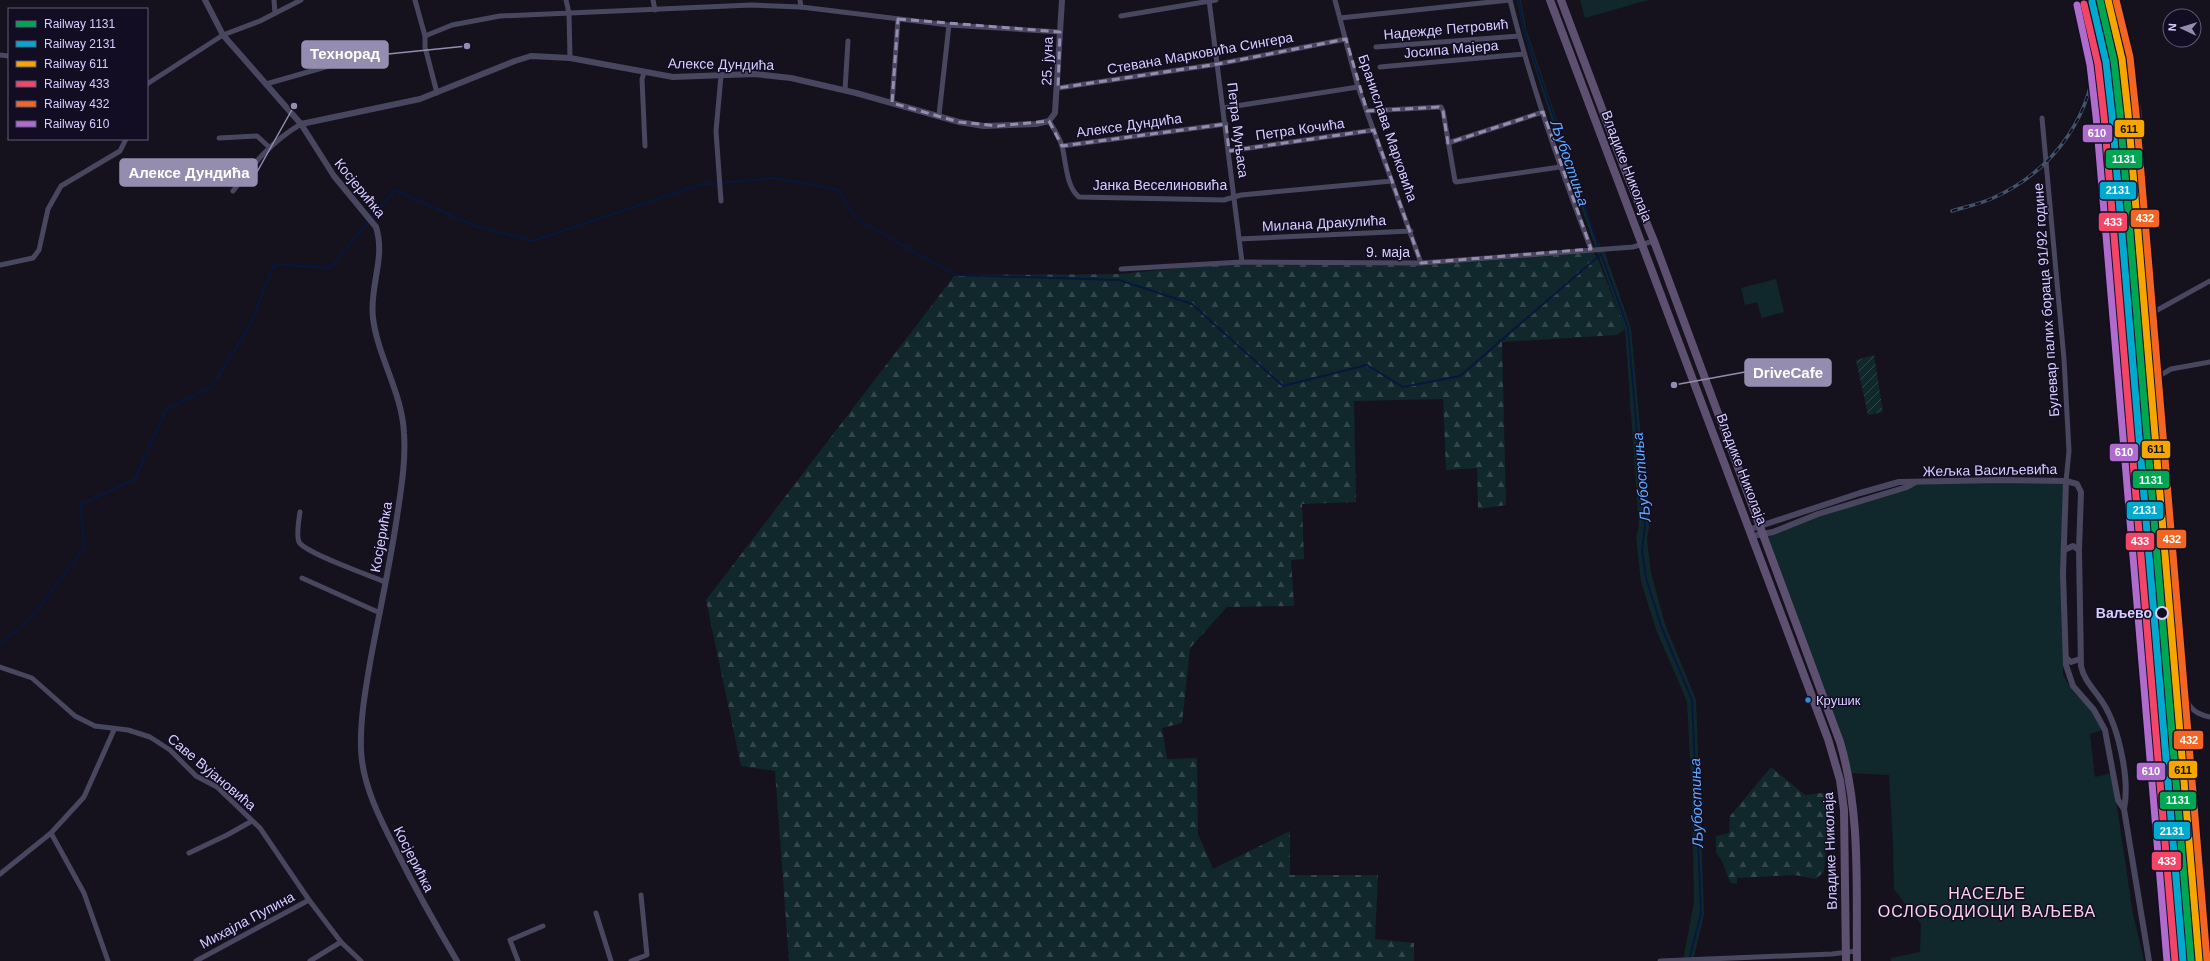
<svg xmlns="http://www.w3.org/2000/svg" width="2210" height="961" font-family="Helvetica,sans-serif">
  <style>
    .grass { fill: #10282b }
    .forest { fill: url(#forest-firs) }
    .garden { fill: url(#garden-furrows) }
    .lines { fill: none; stroke-linecap: round; stroke-linejoin: round }
    .stream { stroke: #08173e; stroke-width: 2 }
    .minor { stroke: #49465f; stroke-width: 5 }
    .tertiary { stroke: #49465f; stroke-width: 6 }
    .primary { stroke: #5e5070; stroke-width: 8 }
    .rail-casing { stroke: #425469; stroke-width: 3.5 }
    .rail { stroke: #120d23; stroke-width: 2; stroke-dasharray: 6; stroke-linecap: butt }
    .rail-1-casing { stroke: #120d23; stroke-width: 10 }
    .rail-2-casing { stroke: #120d23; stroke-width: 10 }
    .rail-3-casing { stroke: #120d23; stroke-width: 10 }
    .rail-4-casing { stroke: #120d23; stroke-width: 10 }
    .rail-5-casing { stroke: #120d23; stroke-width: 10 }
    .rail-6-casing { stroke: #120d23; stroke-width: 10 }
    .rail-1 { stroke: #00a651; stroke-width: 7 }
    .rail-2 { stroke: #00a9ce; stroke-width: 7 }
    .rail-3 { stroke: #f7a600; stroke-width: 7 }
    .rail-4 { stroke: #f34667; stroke-width: 7 }
    .rail-5 { stroke: #f26522; stroke-width: 7 }
    .rail-6 { stroke: #b06ccc; stroke-width: 7 }
    .marked { fill: none; stroke: #948db0; stroke-width: 3; stroke-dasharray: 8 5; stroke-linejoin: round }
    .stop-dot { fill: #120d23; stroke: #d8cfff; stroke-width: 2 }
    .bus-dot { fill: #338bd7; stroke: #120d23; stroke-width: 1.5 }
    .labels { text-anchor: middle; dominant-baseline: central; stroke-width: 3; stroke-linejoin: round; paint-order: stroke }
    .bus-label { font-size: 13px; fill: #d8cfff; stroke: #120d23; text-anchor: start }
    .street-label { font-size: 14px; fill: #d8cfff; stroke: #120d23 }
    .stop-label { font-size: 14px; font-weight: bold; fill: #d8cfff; stroke: #120d23; text-anchor: end }
    .water-label { font-size: 15px; font-style: italic; fill: #5da9ff; stroke: #120d23 }
    .quarter-label { font-size: 16px; letter-spacing: 1px; fill: #ffd1eb; stroke: #120d23 }
    .leader { fill: none; stroke: #948db0; stroke-width: 1.5 }
    .callout-dot { fill: #948db0; stroke: #120d23; stroke-width: 1.5 }
    .callout { fill: #948db0; stroke: #948db0; stroke-width: 1.5 }
    .callout-label { font-size: 15px; text-anchor: middle; font-weight: bold; fill: #fff }
    .line-badge { stroke: #120d23; stroke-width: 1.5 }
    .badge-label { font-size: 11px; text-anchor: middle; font-weight: bold; fill: #fff }
    .pale-badge-label { font-size: 11px; text-anchor: middle; font-weight: bold; fill: #111 }
  </style>
  <defs>
    <pattern id="forest-firs" width="22" height="20" patternUnits="userSpaceOnUse"><rect width="22" height="20" fill="#10282b"/><path d="M5 1l3.5 6h-7zM16 11l3.5 6h-7z" fill="#32464b"/></pattern>
    <pattern id="garden-furrows" width="10" height="10" patternUnits="userSpaceOnUse"><rect width="10" height="10" fill="#10282b"/><path d="M-1 1l2-2M0 10L10 0M9 11l2-2" fill="none" stroke="#32464b"/></pattern>
  </defs>
  <rect width="100%" height="100%" fill="#15121e"/>
  <g class="grass">
    <polygon points="1517,0 1521,0 1526,29 1598,242 1605,253 1631,328 1649,527 1647,539 1651,573 1665,624 1696,700 1704,914 1693,961 1683,961 1694,902 1692,794 1687,701 1657,632 1641,582 1636,537 1639,526 1625,329 1566,165 1523,31"/>
    <polygon points="1580,0 1648,0 1585,18"/>
    <polygon points="1776,279 1784,312 1762,318 1757,302 1745,305 1741,288"/>
    <polygon points="2066,481 2063,675 2074,693 2088,705 2103,730 2090,734 2095,777 2112,773 2133,914 2144,961 1891,961 1891,958 1920,952 1921,924 1894,889 1893,842 1889,775 1849,773 1763,535 1914,483"/>
  </g>
  <g class="forest">
    <polygon points="1591,249 1598,259 1625,329 1617,335 1502,342 1506,505 1478,509 1477,468 1446,470 1443,399 1354,401 1356,502 1302,504 1304,559 1291,560 1294,606 1227,607 1190,648 1182,723 1162,728 1167,759 1197,758 1198,834 1213,869 1290,831 1290,875 1378,875 1375,939 1414,943 1414,961 789,961 775,771 741,766 706,600 955,275 1120,274 1242,262 1421,263"/>
    <path d="M 1771,767 L 1805,795 L 1821,793 L 1831,795 L 1824,872 L 1815,879 L 1795,875 L 1737,878 L 1737,884 L 1731,883 C 1724,871 1726,864 1716,853 L 1716,836 L 1729,833 L 1730,816 Z"/>
  </g>
  <polygon class="garden" points="1874,355 1883,412 1868,415 1856,360"/>
  <g class="lines">
    <g class="stream">
      <polyline points="1519,0 1524,30 1599,248"/>
      <polyline points="1601,254 1628,328 1645,526 1642,550 1646,578 1661,626 1692,700 1701,913 1689,960"/>
      <polyline points="0,644 31,618 85,547 80,505 135,479 166,410 212,387 251,323 274,264 330,268 395,190 475,226 533,241 699,185 774,178 839,190 855,218 955,275 1119,280 1192,304 1283,386 1367,365 1403,387 1460,376 1601,254"/>
    </g>
    <g class="minor">
      <polyline points="274,0 275,13"/>
      <polyline points="415,0 425,36"/>
      <polyline points="566,0 569,13 570,58"/>
      <polyline points="653,0 655,10"/>
      <polyline points="800,0 801,7"/>
      <polyline points="1209,0 1242,262"/>
      <polyline points="1335,0 1358,87 1421,263"/>
      <path d="M 1510,0 C 1531,85 1560,168 1591,249"/>
      <path d="M 2116,0 L 2139,111 L 2148,271 L 2166,445 L 2184,696 C 2190,709 2196,714 2210,717"/>
      <polyline points="1121,16 1216,0"/>
      <polyline points="1340,18 1510,0"/>
      <polyline points="1376,47 1519,36"/>
      <polyline points="0,55 9,56"/>
      <polyline points="1380,67 1524,54"/>
      <polyline points="644,73 642,79 645,146"/>
      <polyline points="147,84 223,35 260,21 301,0"/>
      <polyline points="266,84 364,56"/>
      <polyline points="1058,88 1218,64 1346,39"/>
      <polyline points="845,90 848,41"/>
      <polyline points="437,93 425,47 425,36 452,25 500,16 751,5 801,7 949,25 1060,32"/>
      <polyline points="892,103 898,19"/>
      <polyline points="1223,108 1358,87"/>
      <polyline points="1367,111 1441,107 1443,111 1455,181 1456,182 1560,167"/>
      <polyline points="939,115 949,25"/>
      <polyline points="2042,118 2064,359 2069,451 2066,481"/>
      <path d="M 1049,121 C 1054,129 1059,136 1062,146 C 1066,161 1066,187 1079,197 L 1224,200 L 1241,195 L 1392,181"/>
      <polyline points="219,138 257,136 269,147"/>
      <polyline points="1448,143 1543,112"/>
      <polyline points="1062,146 1226,124"/>
      <polyline points="1229,151 1374,130"/>
      <path d="M 233,191 C 253,164 272,141 301,124"/>
      <polyline points="721,201 716,131 721,76"/>
      <polyline points="1239,239 1411,231"/>
      <polyline points="0,265 33,258 39,250 48,209 61,186 120,151 126,139"/>
      <polyline points="1121,269 1242,262 1421,263 1633,247 1654,241"/>
      <polyline points="2152,313 2210,281"/>
      <polyline points="2159,376 2171,369 2210,362"/>
      <path d="M 300,512 C 299,519 296,535 299,542 C 305,553 371,576 385,582"/>
      <polyline points="302,578 380,613"/>
      <polyline points="0,667 32,678 75,716 95,726 128,730 150,737 170,750 196,776 217,787 260,828 309,900 341,942 361,961"/>
      <polyline points="51,833 84,893 108,961"/>
      <polyline points="189,853 227,835 252,821"/>
      <polyline points="0,874 51,833 84,797 114,730"/>
      <polyline points="596,913 611,961"/>
      <polyline points="196,961 309,900"/>
      <polyline points="310,961 341,942"/>
      <polyline points="518,961 510,940 543,926"/>
      <polyline points="631,961 647,955 641,895"/>
      <polyline points="1660,961 1832,954 1856,951"/>
    </g>
    <g class="tertiary">
      <path d="M 205,0 L 223,35 L 301,124 L 334,176 L 376,227 C 386,258 369,287 373,318 C 378,358 402,392 404,433 C 406,461 401,489 397,517 C 390,564 380,610 371,657 C 366,687 360,718 361,749 C 362,784 380,819 396,850 C 415,888 435,924 457,961"/>
      <polyline points="301,124 420,99 515,61 531,56 570,58 673,77 754,74 791,78 856,93 959,122 984,126 1036,124 1049,121 1055,113 1062,0"/>
      <polyline points="2066,481 2063,574 2066,665 2073,686 2094,710 2105,730 2118,800 2124,809 2149,961"/>
      <path d="M 1751,529 L 1860,493 L 1899,482 L 2000,480 L 2066,481 L 2077,484 L 2081,492 L 2079,550 L 2081,666 C 2084,681 2095,690 2103,703 C 2119,728 2130,780 2124,809"/>
      <polyline points="1753,536 1773,532 1818,514 1907,487 1914,483"/>
      <polyline points="2064,550 2073,546 2079,550"/>
      <polyline points="2066,658 2071,662 2080,659"/>
    </g>
    <g class="primary">
      <polyline points="1550,0 1828,739 1840,780 1844,810 1846,961"/>
      <path d="M 1561,0 L 1625,170 L 1654,241 L 1840,742 C 1861,813 1856,888 1857,961"/>
    </g>
    <defs>
      <path id="rail" d="M 1952,211 C 1965,207 1980,204 1993,198 C 2055,170 2097,112 2095,42 C 2095,28 2091,14 2088,0"/>
    </defs>
    <use href="#rail" class="rail-casing"/>
    <use href="#rail" class="rail"/>
    <defs>
      <polyline id="rail-1" points="2100,0 2114,61 2120,114 2191,961"/>
      <polyline id="rail-2" points="2092,2 2106,62 2112,115 2183,961"/>
      <polyline id="rail-3" points="2108,0 2122,59 2128,113 2199,960"/>
      <polyline id="rail-4" points="2084,4 2098,64 2104,116 2175,961"/>
      <polyline id="rail-5" points="2116,0 2130,57 2136,113 2207,960"/>
      <polyline id="rail-6" points="2077,5 2090,65 2096,116 2167,961"/>
    </defs>
    <use href="#rail-1" class="rail-1-casing"/>
    <use href="#rail-2" class="rail-2-casing"/>
    <use href="#rail-3" class="rail-3-casing"/>
    <use href="#rail-4" class="rail-4-casing"/>
    <use href="#rail-5" class="rail-5-casing"/>
    <use href="#rail-6" class="rail-6-casing"/>
    <use href="#rail-1" class="rail-1"/>
    <use href="#rail-2" class="rail-2"/>
    <use href="#rail-3" class="rail-3"/>
    <use href="#rail-4" class="rail-4"/>
    <use href="#rail-5" class="rail-5"/>
    <use href="#rail-6" class="rail-6"/>
  </g>
  <path class="marked" d="M 898,19 L 1060,32 L 1058,88 L 1218,64 L 1346,39 L 1367,111 L 1439,107 L 1443,111 L 1448,143 L 1543,112 L 1591,249 L 1421,263 L 1374,130 L 1229,151 L 1226,124 L 1062,146 L 1049,121 L 998,126 L 959,122 L 892,103 Z"/>
  <circle class="stop-dot" cx="2162" cy="613" r="6"/>
  <circle class="bus-dot" cx="1808" cy="700" r="3.5"/>
  <g class="labels">
    <g class="bus-label">
      <text x="1816" y="700">Крушик</text>
    </g>
    <g class="street-label">
      <text transform="translate(1446 29) rotate(-5)">Надежде Петровић</text>
      <text transform="translate(1451 49) rotate(-5)">Јосипа Мајера</text>
      <text transform="translate(1200 53) rotate(-10)">Стевана Марковића Сингера</text>
      <text transform="translate(1047 61) rotate(-88)">25. јуна</text>
      <text transform="translate(721 64) rotate(1)">Алексе Дундића</text>
      <text transform="translate(1129 125) rotate(-8)">Алексе Дундића</text>
      <text transform="translate(1388 128) rotate(71)">Бранислава Марковића</text>
      <text transform="translate(1300 129) rotate(-8)">Петра Кочића</text>
      <text transform="translate(1238 130) rotate(83)">Петра Муњаса</text>
      <text transform="translate(1627 166) rotate(69)">Владике Николаја</text>
      <text x="1160" y="185">Јанка Веселиновића</text>
      <text transform="translate(360 188) rotate(51)">Косјерићка</text>
      <text transform="translate(1324 223) rotate(-3)">Милана Дракулића</text>
      <text x="1388" y="252">9. маја</text>
      <text transform="translate(2046 300) rotate(-94)">Булевар палих бораца 91/92 године</text>
      <text transform="translate(1742 469) rotate(69)">Владике Николаја</text>
      <text transform="translate(1990 470) rotate(-1)">Жељка Васиљевића</text>
      <text transform="translate(381 537) rotate(-80)">Косјерићка</text>
      <text transform="translate(212 772) rotate(40)">Саве Вујановића</text>
      <text transform="translate(1830 851) rotate(-92)">Владике Николаја</text>
      <text transform="translate(414 859) rotate(63)">Косјерићка</text>
      <text transform="translate(247 920) rotate(-28)">Михајла Пупина</text>
    </g>
    <g class="stop-label">
      <text x="2152" y="613">Ваљево</text>
    </g>
    <g class="water-label">
      <text transform="translate(1570 163) rotate(71)">Љубостиња</text>
      <text transform="translate(1641 477) rotate(-95)">Љубостиња</text>
      <text transform="translate(1696 803) rotate(-92)">Љубостиња</text>
    </g>
    <g class="quarter-label">
      <text x="1987" y="893">НАСЕЉЕ<tspan x="1987" dy="18">ОСЛОБОДИОЦИ ВАЉЕВА</tspan></text>
    </g>
  </g>
  <path class="leader" d="M467 46L388 54M294 106L257 172M1674 385L1745 372"/>
  <g class="callout-dot">
    <circle cx="467" cy="46" r="4"/>
    <circle cx="294" cy="106" r="4"/>
    <circle cx="1674" cy="385" r="4"/>
  </g>
  <g class="callout">
    <rect x="302" y="41" width="86" height="27" rx="4"/>
    <rect x="120" y="159" width="137" height="27" rx="4"/>
    <rect x="1745" y="359" width="86" height="27" rx="4"/>
  </g>
  <g class="callout-label">
    <text x="345" y="59">Технорад</text>
    <text x="189" y="178">Алексе Дундића</text>
    <text x="1788" y="378">DriveCafe</text>
  </g>
  <g class="line-badge">
    <rect x="2114" y="119" width="31" height="19" rx="4" fill="#f7a600"/>
    <rect x="2082" y="124" width="31" height="19" rx="4" fill="#b06ccc"/>
    <rect x="2105" y="149" width="38" height="20" rx="4" fill="#00a651"/>
    <rect x="2099" y="181" width="38" height="19" rx="4" fill="#00a9ce"/>
    <rect x="2130" y="209" width="30" height="19" rx="4" fill="#f26522"/>
    <rect x="2098" y="212" width="30" height="20" rx="4" fill="#f34667"/>
    <rect x="2141" y="440" width="30" height="19" rx="4" fill="#f7a600"/>
    <rect x="2109" y="443" width="30" height="19" rx="4" fill="#b06ccc"/>
    <rect x="2132" y="470" width="38" height="19" rx="4" fill="#00a651"/>
    <rect x="2126" y="501" width="38" height="19" rx="4" fill="#00a9ce"/>
    <rect x="2156" y="529" width="31" height="20" rx="4" fill="#f26522"/>
    <rect x="2125" y="532" width="30" height="19" rx="4" fill="#f34667"/>
    <rect x="2173" y="730" width="31" height="20" rx="4" fill="#f26522"/>
    <rect x="2168" y="760" width="30" height="19" rx="4" fill="#f7a600"/>
    <rect x="2136" y="762" width="30" height="19" rx="4" fill="#b06ccc"/>
    <rect x="2159" y="791" width="38" height="19" rx="4" fill="#00a651"/>
    <rect x="2153" y="821" width="38" height="19" rx="4" fill="#00a9ce"/>
    <rect x="2151" y="851" width="31" height="20" rx="4" fill="#f34667"/>
  </g>
  <g class="badge-label">
    <text x="2097" y="137">610</text>
    <text x="2124" y="163">1131</text>
    <text x="2118" y="194">2131</text>
    <text x="2145" y="222">432</text>
    <text x="2113" y="226">433</text>
    <text x="2124" y="456">610</text>
    <text x="2151" y="484">1131</text>
    <text x="2145" y="514">2131</text>
    <text x="2172" y="543">432</text>
    <text x="2140" y="545">433</text>
    <text x="2189" y="744">432</text>
    <text x="2151" y="775">610</text>
    <text x="2178" y="804">1131</text>
    <text x="2172" y="835">2131</text>
    <text x="2167" y="865">433</text>
  </g>
  <g class="pale-badge-label">
    <text x="2129" y="133">611</text>
    <text x="2156" y="453">611</text>
    <text x="2183" y="774">611</text>
  </g>
  <rect x="8" y="8" width="140" height="132" fill="#120d23" stroke="#615b7b"/>
  <rect x="16" y="21" width="20" height="6" fill="#00a651" stroke="#615b7b"/>
  <text x="44" y="28" font-size="12" fill="#d8cfff">Railway 1131</text>
  <rect x="16" y="41" width="20" height="6" fill="#00a9ce" stroke="#615b7b"/>
  <text x="44" y="48" font-size="12" fill="#d8cfff">Railway 2131</text>
  <rect x="16" y="61" width="20" height="6" fill="#f7a600" stroke="#615b7b"/>
  <text x="44" y="68" font-size="12" fill="#d8cfff">Railway 611</text>
  <rect x="16" y="81" width="20" height="6" fill="#f34667" stroke="#615b7b"/>
  <text x="44" y="88" font-size="12" fill="#d8cfff">Railway 433</text>
  <rect x="16" y="101" width="20" height="6" fill="#f26522" stroke="#615b7b"/>
  <text x="44" y="108" font-size="12" fill="#d8cfff">Railway 432</text>
  <rect x="16" y="121" width="20" height="6" fill="#b06ccc" stroke="#615b7b"/>
  <text x="44" y="128" font-size="12" fill="#d8cfff">Railway 610</text>
  <g transform="translate(2182 28) rotate(274)"><circle r="19" fill="#120d23" stroke="#615b7b"/>
  <path d="M0-3L7 15L0 10L-7 15Z" fill="#948db0"/>
  <text y="-6" font-size="11" font-weight="bold" text-anchor="middle" fill="#d8cfff">N</text>
  </g>
</svg>
